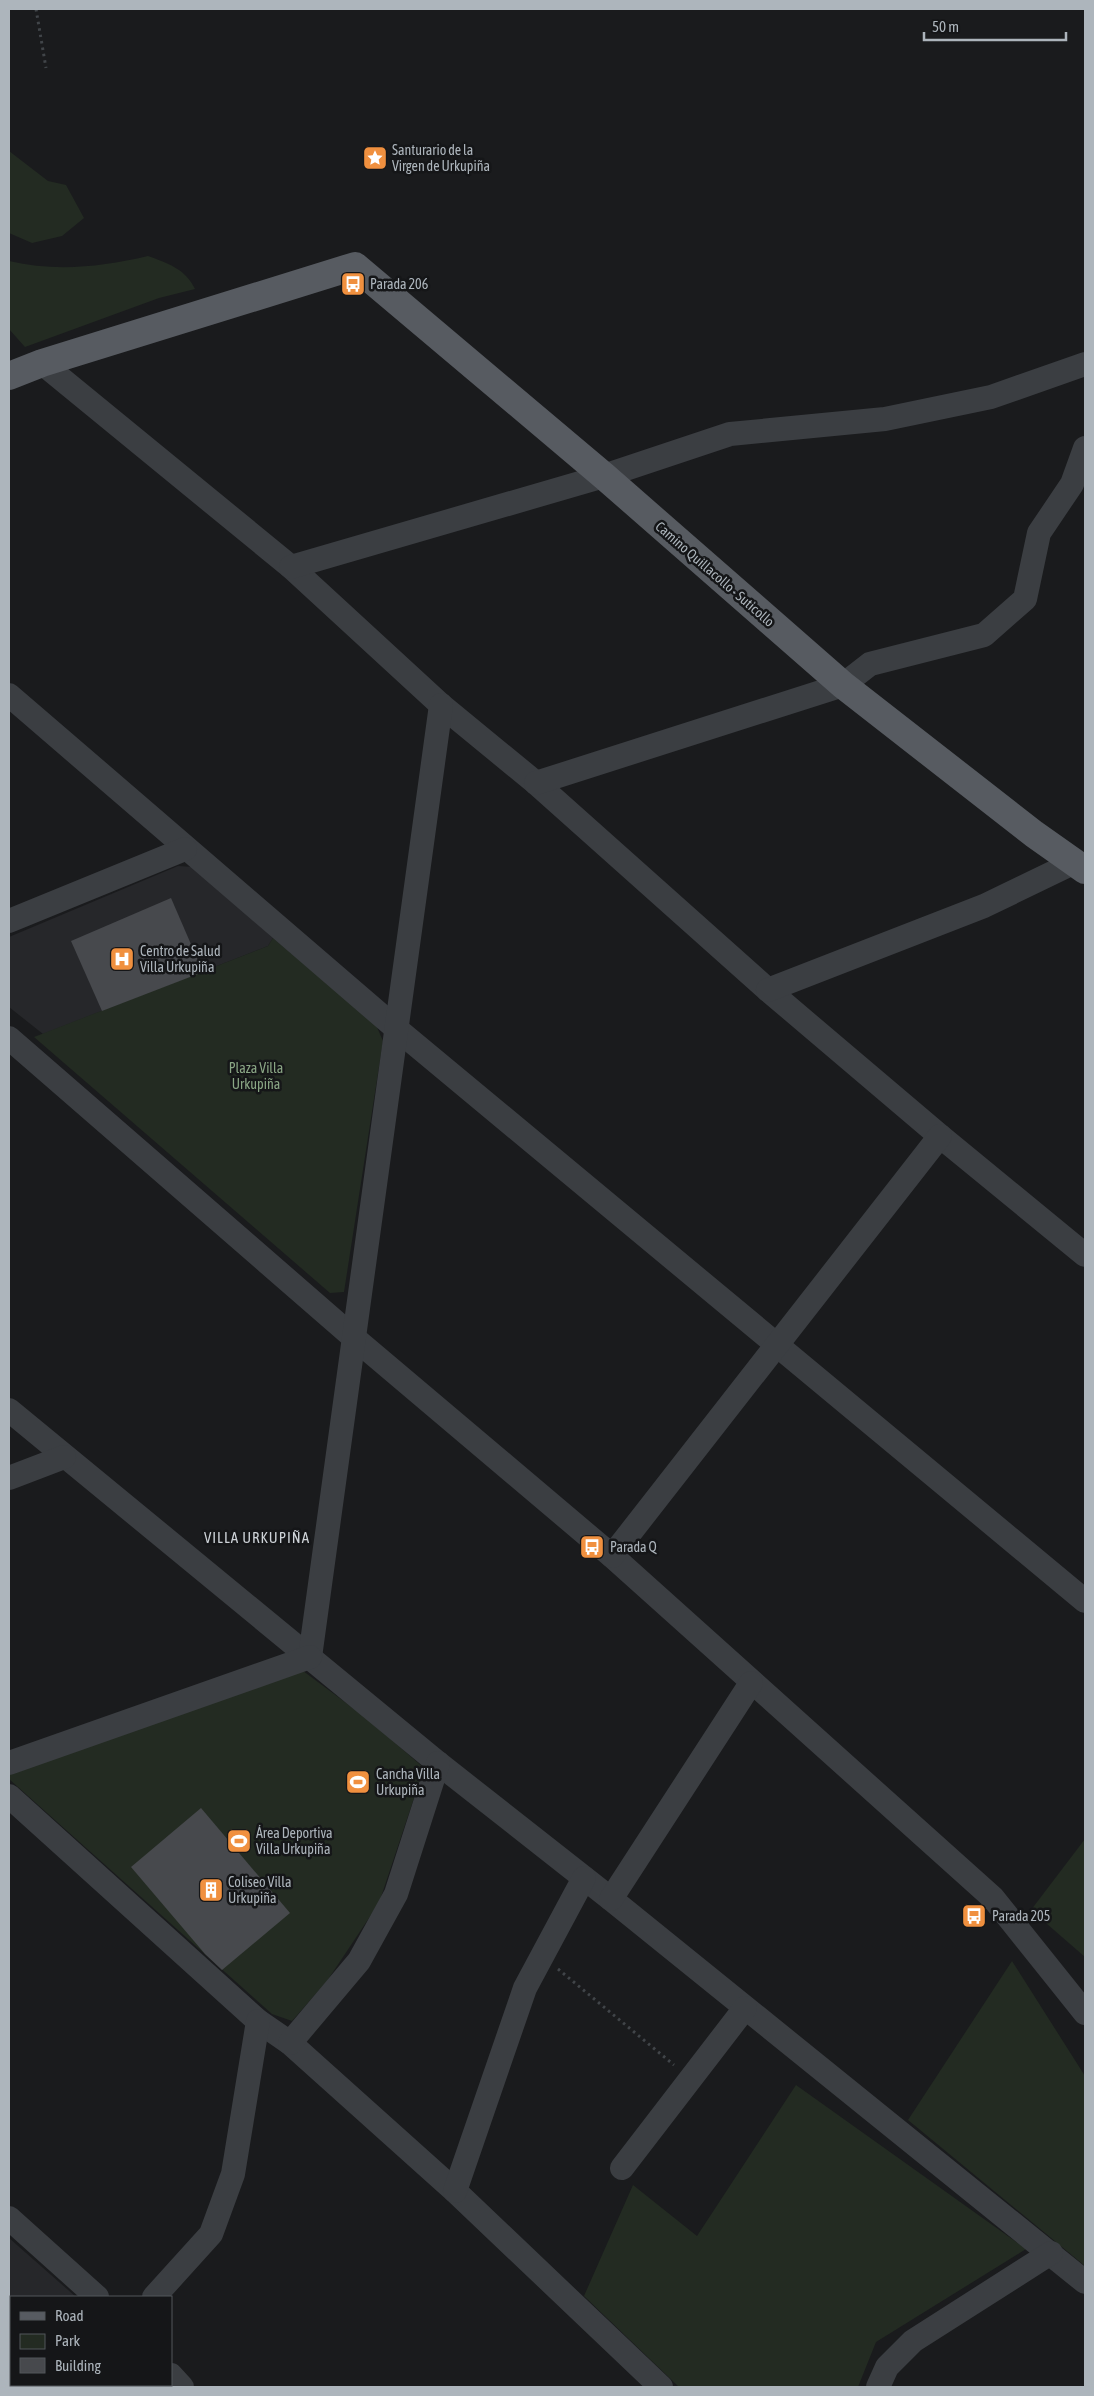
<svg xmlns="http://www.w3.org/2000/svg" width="1094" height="2396" font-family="'Asap Condensed',sans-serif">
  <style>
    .built { fill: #26272a }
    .green { fill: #232b22 }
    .building { fill: #47494d }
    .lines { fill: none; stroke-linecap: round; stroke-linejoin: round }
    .path { stroke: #414549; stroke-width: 3; stroke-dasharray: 2.5 4; stroke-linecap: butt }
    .minor { stroke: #3b3e42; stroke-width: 24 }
    .major { stroke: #575b61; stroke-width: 28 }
    .labels { text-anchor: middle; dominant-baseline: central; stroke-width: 5; stroke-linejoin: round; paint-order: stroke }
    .poi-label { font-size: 14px; fill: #adb5bc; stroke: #151618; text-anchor: start }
    .street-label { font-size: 14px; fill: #adb5bc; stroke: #151618 }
    .park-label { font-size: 14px; fill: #8aa685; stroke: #151618 }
    .neighbourhood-label { font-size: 15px; letter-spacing: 1px; fill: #ced3d8; stroke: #151618 }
  </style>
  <rect width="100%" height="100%" fill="#1a1b1d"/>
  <g class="built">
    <polygon points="178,866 194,867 273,938 268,946 43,1034 9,1007 9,937"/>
    <polygon points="9,2238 76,2297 11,2297 11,2385 25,2385 23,2387 9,2387"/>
  </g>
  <g class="green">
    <polygon points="9,151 48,181 66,185 84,218 62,236 32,243 9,233"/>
    <path d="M 148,256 C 167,263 186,269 195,289 L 159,298 L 25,347 L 9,329 L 9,261 C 56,272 101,267 148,256 Z"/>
    <polygon points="273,938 376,1025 383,1041 344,1292 330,1293 34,1037 268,946"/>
    <polygon points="295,1665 365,1717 424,1768 379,1903 327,1981 292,2021 272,2014 9,1779 9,1774"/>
    <polygon points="1085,1839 1085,1957 1031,1910"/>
    <polygon points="1012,1961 1085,2076 1085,2266 908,2120"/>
    <polygon points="796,2085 1026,2249 876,2342 858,2387 679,2387 584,2296 633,2185 697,2236"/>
    <polygon points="25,2385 153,2385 155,2387 23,2387"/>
  </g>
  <g class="building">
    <polygon points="171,898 203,972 102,1011 71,941"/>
    <polygon points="201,1808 290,1913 222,1970 205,1954 131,1867"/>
  </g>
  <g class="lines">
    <g class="path">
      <polyline points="36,9 46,68"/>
      <polyline points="558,1969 674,2065"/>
      <polyline points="64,2387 66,2385"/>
    </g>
    <g class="minor">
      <polyline points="42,363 291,567 441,705 536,783 768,990 940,1136 1085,1255"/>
      <polyline points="291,567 604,476 730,434 885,419 991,397 1085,364"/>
      <polyline points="9,695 398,1030 1085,1601"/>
      <polyline points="536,783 843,685 870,664 984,635 1025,599 1039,533 1072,484 1085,448"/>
      <polyline points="9,921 185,849"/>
      <polyline points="768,990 984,906 1075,862"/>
      <polyline points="9,1038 353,1337 612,1556 993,1898 1085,2013"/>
      <polyline points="9,1410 438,1763 611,1899 1085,2282"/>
      <polyline points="9,1478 64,1457"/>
      <polyline points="612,1556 940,1136"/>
      <path d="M 310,1657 C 352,1339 399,1023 441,705"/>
      <polyline points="9,1763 310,1657"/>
      <polyline points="9,1796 258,2021 290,2043 455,2191 661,2387"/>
      <polyline points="611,1899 751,1683"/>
      <polyline points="290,2043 359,1961 396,1894 438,1763"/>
      <polyline points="622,2168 745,2008"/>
      <polyline points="455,2191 525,1988 584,1878"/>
      <polyline points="9,2218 97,2297"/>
      <polyline points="154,2297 211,2234 233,2174 258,2021"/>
      <polyline points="171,2375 182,2387"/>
      <polyline points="878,2387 887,2367 913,2341 1051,2253"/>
    </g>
    <polyline class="major" points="9,376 42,363 355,266 604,476 843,685 1034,834 1085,870"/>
  </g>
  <defs>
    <symbol id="sight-square" viewBox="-11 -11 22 22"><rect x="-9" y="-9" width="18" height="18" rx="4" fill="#f0903f" stroke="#151618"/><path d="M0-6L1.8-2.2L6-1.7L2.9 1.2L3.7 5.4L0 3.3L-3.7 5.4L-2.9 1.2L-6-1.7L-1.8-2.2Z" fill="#fff"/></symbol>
    <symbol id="bus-square" viewBox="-11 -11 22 22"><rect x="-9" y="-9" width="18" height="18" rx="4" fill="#f0903f" stroke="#151618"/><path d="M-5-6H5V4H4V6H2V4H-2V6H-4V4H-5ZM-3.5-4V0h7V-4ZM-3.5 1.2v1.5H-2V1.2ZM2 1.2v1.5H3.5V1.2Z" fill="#fff"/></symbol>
    <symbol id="hospital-square" viewBox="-11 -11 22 22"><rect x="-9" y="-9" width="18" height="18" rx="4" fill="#f0903f" stroke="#151618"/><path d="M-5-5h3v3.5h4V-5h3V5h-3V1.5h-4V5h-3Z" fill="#fff"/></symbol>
    <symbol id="stadium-square" viewBox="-11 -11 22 22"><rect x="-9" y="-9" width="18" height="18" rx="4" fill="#f0903f" stroke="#151618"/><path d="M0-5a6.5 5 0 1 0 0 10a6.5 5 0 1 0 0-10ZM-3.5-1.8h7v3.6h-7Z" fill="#fff"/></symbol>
    <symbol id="building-square" viewBox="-11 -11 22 22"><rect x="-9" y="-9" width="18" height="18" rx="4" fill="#f0903f" stroke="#151618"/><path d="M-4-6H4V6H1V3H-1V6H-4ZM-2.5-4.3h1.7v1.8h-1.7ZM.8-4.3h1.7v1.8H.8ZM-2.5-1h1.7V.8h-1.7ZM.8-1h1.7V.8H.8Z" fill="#fff"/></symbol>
  </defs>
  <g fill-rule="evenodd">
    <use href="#sight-square" x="361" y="144" width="28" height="28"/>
    <use href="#bus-square" x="339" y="270" width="28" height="28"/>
    <use href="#hospital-square" x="108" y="945" width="28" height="28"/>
    <use href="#bus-square" x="578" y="1533" width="28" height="28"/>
    <use href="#stadium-square" x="344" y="1768" width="28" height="28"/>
    <use href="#stadium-square" x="225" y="1827" width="28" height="28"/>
    <use href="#building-square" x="197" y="1876" width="28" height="28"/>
    <use href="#bus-square" x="960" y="1902" width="28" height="28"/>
  </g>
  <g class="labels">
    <g class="poi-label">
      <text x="392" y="150">Santurario de la<tspan x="392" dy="16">Virgen de Urkupiña</tspan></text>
      <text x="370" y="284">Parada 206</text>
      <text x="140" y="951">Centro de Salud<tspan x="140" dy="16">Villa Urkupiña</tspan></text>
      <text x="610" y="1547">Parada Q</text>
      <text x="376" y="1774">Cancha Villa<tspan x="376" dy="16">Urkupiña</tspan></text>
      <text x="256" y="1833">Área Deportiva<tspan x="256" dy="16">Villa Urkupiña</tspan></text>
      <text x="228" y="1882">Coliseo Villa<tspan x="228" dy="16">Urkupiña</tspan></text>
      <text x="992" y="1916">Parada 205</text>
    </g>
    <g class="street-label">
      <text transform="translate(715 574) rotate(41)">Camino Quillacollo - Suticollo</text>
    </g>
    <g class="park-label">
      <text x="256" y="1068">Plaza Villa<tspan x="256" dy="16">Urkupiña</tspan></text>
    </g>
    <g class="neighbourhood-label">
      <text x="257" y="1537">VILLA URKUPIÑA</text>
    </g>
  </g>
  <rect width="1094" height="2396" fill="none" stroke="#adb5bc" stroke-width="20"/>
  <rect x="10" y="2296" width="162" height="90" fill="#151618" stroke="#52565a"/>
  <rect x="20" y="2312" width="25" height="8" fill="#575b61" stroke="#52565a"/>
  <text x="55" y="2321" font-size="15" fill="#adb5bc">Road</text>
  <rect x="20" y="2334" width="25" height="15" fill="#232b22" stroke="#52565a"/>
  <text x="55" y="2346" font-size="15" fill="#adb5bc">Park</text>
  <rect x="20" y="2358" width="25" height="15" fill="#47494d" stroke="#52565a"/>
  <text x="55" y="2371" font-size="15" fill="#adb5bc">Building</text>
  <path d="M924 32v8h142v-8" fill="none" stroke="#adb5bc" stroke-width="2.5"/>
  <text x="932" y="32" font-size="15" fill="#adb5bc" stroke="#151618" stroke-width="4" paint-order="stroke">50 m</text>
</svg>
